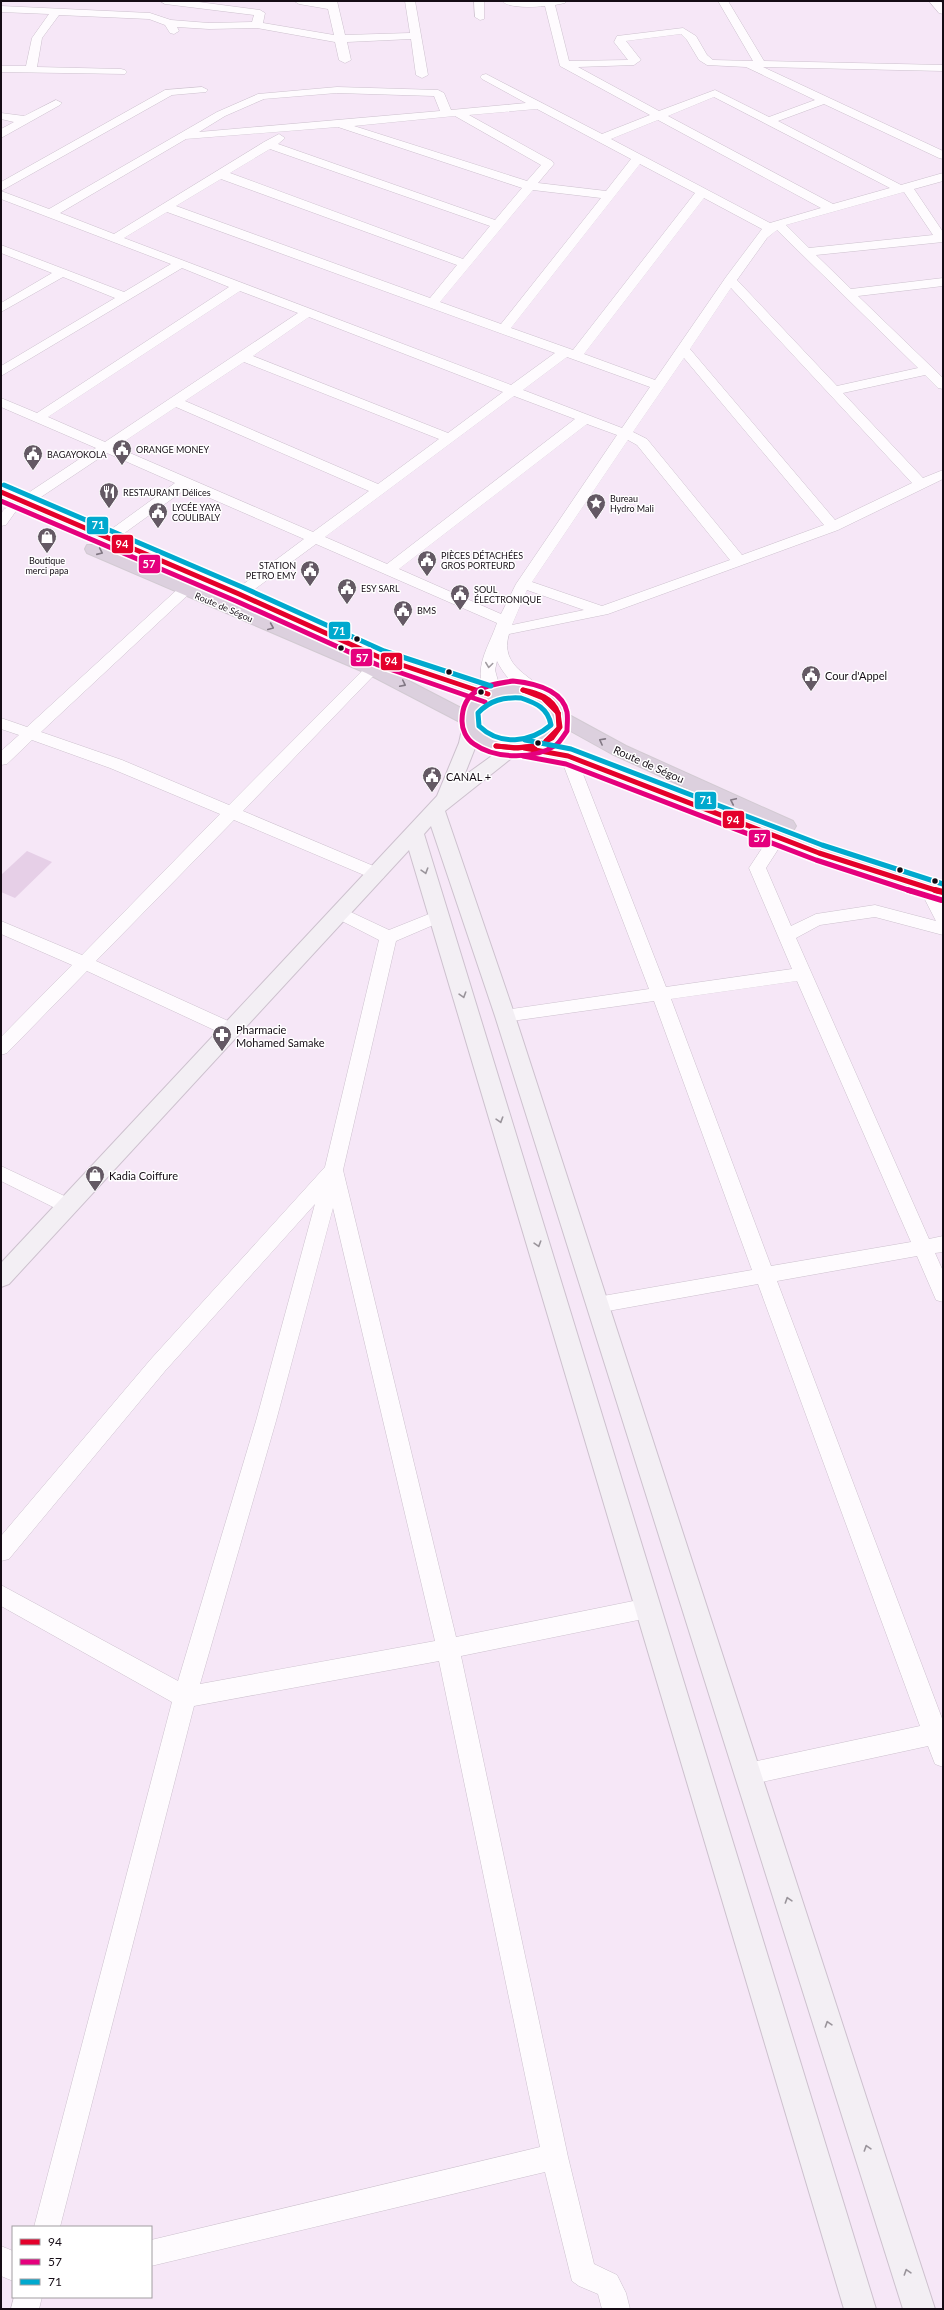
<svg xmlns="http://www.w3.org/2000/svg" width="944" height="2310" font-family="Lato,sans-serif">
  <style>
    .green { fill: #e6cfe7 }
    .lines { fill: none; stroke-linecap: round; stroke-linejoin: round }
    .street-casing { stroke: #cdc1ce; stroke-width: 1 }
    .secondary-casing { stroke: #cdc1ce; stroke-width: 2 }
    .highway-casing { stroke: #d2cad2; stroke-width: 2 }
    .street { fill: #fefbfe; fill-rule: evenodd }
    .secondary { fill: #f3eff4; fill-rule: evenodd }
    .highway { fill: #dcd0de; fill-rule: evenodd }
    .bus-1-far1-casing { stroke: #fff; stroke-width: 8 }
    .bus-1-casing { stroke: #fff; stroke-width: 9 }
    .bus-2-far1-casing { stroke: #fff; stroke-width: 8 }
    .bus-2-casing { stroke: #fff; stroke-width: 9 }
    .bus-3-casing { stroke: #fff; stroke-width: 8 }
    .bus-1-far1 { stroke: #e4002b; stroke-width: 5 }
    .bus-1 { stroke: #e4002b; stroke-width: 6 }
    .bus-2-far1 { stroke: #e5007d; stroke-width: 5 }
    .bus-2 { stroke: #e5007d; stroke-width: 6 }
    .bus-3 { stroke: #00a9ce; stroke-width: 5 }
    .oneway { stroke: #827884 }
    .oneway2 { stroke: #a19ba1 }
    .oneway3 { stroke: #9a949b }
    .bus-dot { fill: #150c15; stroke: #fff; stroke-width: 1.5 }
    .labels { text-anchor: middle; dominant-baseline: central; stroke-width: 3; stroke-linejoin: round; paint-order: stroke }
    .far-poi-label { font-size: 9px; fill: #150c15; stroke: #fff; text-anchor: start }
    .far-street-label { font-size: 9px; fill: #150c15; stroke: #fff }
    .poi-label { font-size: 11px; fill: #150c15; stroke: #fff; text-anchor: start }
    .street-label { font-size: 11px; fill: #150c15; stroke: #fff }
    .line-badge { stroke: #fff; stroke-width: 1.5 }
    .badge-label { font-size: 11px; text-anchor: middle; font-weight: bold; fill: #fff }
  </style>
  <rect width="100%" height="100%" fill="#f6e7f7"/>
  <polygon class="green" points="27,851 52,862 15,898 1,892 1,875"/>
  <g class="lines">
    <defs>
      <g id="street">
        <polygon points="160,1 191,1 260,10 265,13 263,23 334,35 328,9 299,4 294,1 337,1 345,35 410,33 405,1 415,1 428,75 422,78 416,75 411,39 347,42 351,60 345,63 339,60 335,42 257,28 209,29 177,27 179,31 174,34 170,33 165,25 149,19 59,15 42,38 37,67 121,69 125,70 127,72 125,74 1,72 1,66 26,66 32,38 49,14 1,12 1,6 150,13 171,20 209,23 252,22 254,15 165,4"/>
        <polygon points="474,1 484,1 484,19 480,20 475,17"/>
        <path d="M 502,1 L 566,1 L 565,3 L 555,5 L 569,61 L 628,60 L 614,42 L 617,36 L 683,28 L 696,36 L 707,55 L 713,60 L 753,61 L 718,1 L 728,1 L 764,61 L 943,65 L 943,71 L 763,67 L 943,151 L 943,159 L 939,158 L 824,104 L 778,121 L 901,185 L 943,173 L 943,181 L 914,189 L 943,232 L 943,242 L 816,255 L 851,289 L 943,278 L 943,286 L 858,296 L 943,378 L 943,389 L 938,388 L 925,375 L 843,393 L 923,478 L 943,470 L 943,479 L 838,530 L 608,614 L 509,634 C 499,668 533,675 545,693 L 543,696 C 525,701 504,676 497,661 L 495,670 L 501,692 L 499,695 L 487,695 C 471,670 489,647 497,623 L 316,544 L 244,597 L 234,597 L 232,594 L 234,591 L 304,539 L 187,488 L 112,542 L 102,542 L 100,539 L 102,536 L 175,483 L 107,453 L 29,505 L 19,505 L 17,502 L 19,499 L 96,448 L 1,407 L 1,398 L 37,413 L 229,287 L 182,268 L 1,376 L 1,366 L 115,298 L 63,277 L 1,312 L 1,303 L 52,273 L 1,253 L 1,245 L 124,292 L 171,264 L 1,199 L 1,191 L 49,209 L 217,112 L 258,94 L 337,87 L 438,90 L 444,93 L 451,110 L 526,103 L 482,79 L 480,77 L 482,75 L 486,74 L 602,134 L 650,115 L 560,66 L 545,6 C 535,7 509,9 502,1 ZM 681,34 L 687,40 L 699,60 L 707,65 L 746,67 L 815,100 L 769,117 L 715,90 L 659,111 L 578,67 L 634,65 L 641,60 L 626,41 ZM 337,93 L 434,96 L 440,111 L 199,132 L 225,116 L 264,99 ZM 714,97 L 890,188 L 833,204 L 668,116 ZM 537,109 L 631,159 L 606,191 L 538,183 L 554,164 L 552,161 L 469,115 ZM 455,116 L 541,165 L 527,181 L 354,126 ZM 658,120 L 821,208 L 770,223 L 611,139 ZM 338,127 L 522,188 L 495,220 L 278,144 L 285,138 L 279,134 L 264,142 L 114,234 L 60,213 L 186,139 ZM 270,149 L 490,226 L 463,259 L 230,173 ZM 640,164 L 695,193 L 573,350 L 511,328 ZM 221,179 L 457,265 L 430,298 L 176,206 ZM 533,190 L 601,198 L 501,324 L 440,302 ZM 904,192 L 933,235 L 809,248 L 786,225 ZM 704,198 L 762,229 L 726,277 L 655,380 L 584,354 ZM 167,212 L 555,353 L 511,385 L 124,238 ZM 777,230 L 918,368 L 837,386 L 737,280 L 767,238 ZM 731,288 L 912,483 L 835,520 L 690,349 ZM 240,291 L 298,313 L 105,442 L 48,417 ZM 309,317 L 503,392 L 448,433 L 253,356 ZM 567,357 L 650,387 L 622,428 L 523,390 ZM 684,358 L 824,525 L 742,555 L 647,439 L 633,432 ZM 244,362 L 439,439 L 378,484 L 185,401 ZM 514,396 L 575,419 L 387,564 L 325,537 ZM 176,407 L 369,491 L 313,532 L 116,447 ZM 587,424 L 617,435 L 516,584 L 501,614 L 399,569 ZM 628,440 L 637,445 L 730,560 L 602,606 L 532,582 ZM 527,590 L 584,610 L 512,625 Z"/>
        <polygon points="929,1 940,1 943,4 943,14 939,13"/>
        <polygon points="202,87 208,90 206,92 172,95 1,191 1,182 165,90"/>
        <polygon points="56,100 62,103 60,105 1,138 1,129 14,122 1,119 1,113 24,116"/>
        <path d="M 9,507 L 16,511 L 6,525 L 1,526 C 1,517 0,509 9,507 Z"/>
        <polygon points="185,586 192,590 190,593 41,732 122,760 229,805 367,666 377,666 380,669 377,672 243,811 383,870 385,874 383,878 377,880 371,878 234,820 96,961 237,1025 240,1030 237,1035 231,1037 225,1035 87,971 7,1053 1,1055 1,1037 72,965 1,934 1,921 82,955 220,814 110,768 32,740 7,764 1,765 1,751 19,735 1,729 1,718 27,727 180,587"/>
        <path d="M 568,751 L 574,752 L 576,756 L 666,987 L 792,969 L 749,868 L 772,833 L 778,831 L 784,833 L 786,837 L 766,868 L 791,926 L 816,914 L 875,905 L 936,921 L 919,888 L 922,884 L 928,882 L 934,884 L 943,901 L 943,935 L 875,917 L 820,925 L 796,938 L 929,1239 L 943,1236 L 943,1252 L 935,1253 L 943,1271 L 943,1302 L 936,1300 L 917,1256 L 777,1281 L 943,1721 L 943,1767 L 935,1764 L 928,1746 L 748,1785 L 740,1782 L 736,1774 L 740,1766 L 748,1763 L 920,1726 L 758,1284 L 597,1313 L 590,1311 L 587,1305 L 590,1299 L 597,1297 L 752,1270 L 654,1001 L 505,1022 L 499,1021 L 496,1016 L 499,1011 L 505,1010 L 649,989 L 560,756 L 562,752 ZM 797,981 L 911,1242 L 771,1266 L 671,999 Z"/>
        <path d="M 340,907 L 389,930 L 439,910 L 445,912 L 448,916 L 445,920 L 396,941 L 343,1170 L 456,1637 L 648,1598 L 656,1601 L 659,1608 L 656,1615 L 648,1618 L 461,1656 L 568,2157 L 594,2264 L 617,2275 L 626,2293 L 630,2309 L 602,2309 L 598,2294 L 579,2286 L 572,2281 L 545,2172 L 151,2266 L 151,2240 L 540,2147 L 439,1661 L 194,1706 L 60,2227 L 34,2227 L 172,1702 L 1,1606 L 1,1585 L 178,1681 L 256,1421 L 315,1204 L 165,1371 L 9,1559 L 1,1561 L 1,1536 L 151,1359 L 325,1167 L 379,940 L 334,917 L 331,913 L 334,909 ZM 333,1208 L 435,1641 L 200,1684 L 276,1421 Z"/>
        <polygon points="1,1166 75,1201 78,1206 75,1211 68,1213 61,1211 1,1181"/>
        <polygon points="1,2246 13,2251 13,2281 1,2276"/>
        <polygon points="14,2297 42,2297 39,2309 11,2309"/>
      </g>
      <polygon id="secondary" points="470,723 477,725 479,729 477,743 464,776 507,745 514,743 521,745 523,749 445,811 515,1016 935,2309 903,2309 495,1016 431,826 424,834 876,2309 844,2309 409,850 9,1284 1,1287 1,1263 437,796 459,743 463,725"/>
      <path id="highway" d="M 1,487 L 245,590 L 387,654 L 490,688 L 511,683 L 526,684 L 543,689 L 560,699 L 569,715 L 626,746 L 793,821 L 796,826 L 793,831 L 786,832 L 780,831 L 826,848 L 943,885 L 943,899 L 812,858 L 564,761 C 552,759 539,755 527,755 C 496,752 476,753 460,722 L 366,673 L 87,553 L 85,549 L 87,545 L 99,545 L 378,665 L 461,708 L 473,695 L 375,662 L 233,598 L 1,498 ZM 508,695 C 514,695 521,694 527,696 C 549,701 562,721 539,736 C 518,751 465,735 479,710 C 484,700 499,698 508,695 ZM 567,729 L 612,754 L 778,830 L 575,752 L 549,747 L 557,741 Z"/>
    </defs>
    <use href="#street" class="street-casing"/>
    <use href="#secondary" class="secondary-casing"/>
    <use href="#highway" class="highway-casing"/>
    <use href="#street" class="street"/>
    <use href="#secondary" class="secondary"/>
    <use href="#highway" class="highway"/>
    <defs>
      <g id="bus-1-far1">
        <polyline points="1,492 239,594 381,658 488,694"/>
        <path d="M 523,690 C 538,693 553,698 558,713"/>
        <polyline points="523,690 543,698 558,713"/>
        <polyline points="546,741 559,728 558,713"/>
        <polyline points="546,741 552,738 560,727 558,713"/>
        <polyline points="496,746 518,748 535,746"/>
        <polyline points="496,746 514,748 535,746"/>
        <polyline points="524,748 568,756 819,853 938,891"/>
      </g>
      <polyline id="bus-1" points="935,890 943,892"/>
      <g id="bus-2-far1">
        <polyline points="1,501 236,601 378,665 485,702"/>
        <path d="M 513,681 C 533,683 562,689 567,712 C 568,718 567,725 567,731 C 564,735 560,742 556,745 C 534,760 495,759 474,744 C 466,739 462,729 462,721 C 462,689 486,685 513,681 Z"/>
        <polyline points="523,756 566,764 816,860 911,891"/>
      </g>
      <polyline id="bus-2" points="908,890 941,900"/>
      <g id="bus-3">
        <polyline points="4,485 242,587 384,651 491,686"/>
        <path d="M 521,698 C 536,703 548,708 551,725 C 530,743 500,746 479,726 L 478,713 C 490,700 504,697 521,698 Z"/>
        <polyline points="525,740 571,749 822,845 943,884"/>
      </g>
    </defs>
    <use href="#bus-1-far1" class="bus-1-far1-casing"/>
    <use href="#bus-1" class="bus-1-casing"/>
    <use href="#bus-2-far1" class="bus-2-far1-casing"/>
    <use href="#bus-2" class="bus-2-casing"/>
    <use href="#bus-3" class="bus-3-casing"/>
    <use href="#bus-1-far1" class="bus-1-far1"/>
    <use href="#bus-1" class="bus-1"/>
    <use href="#bus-2-far1" class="bus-2-far1"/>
    <use href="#bus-2" class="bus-2"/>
    <use href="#bus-3" class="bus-3"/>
  </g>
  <defs><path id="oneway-chevron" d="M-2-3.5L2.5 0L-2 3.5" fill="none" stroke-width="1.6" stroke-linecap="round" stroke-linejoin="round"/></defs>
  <g class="oneway">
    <use href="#oneway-chevron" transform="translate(100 552) rotate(24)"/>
    <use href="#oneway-chevron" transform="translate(271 627) rotate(23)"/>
    <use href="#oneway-chevron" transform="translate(403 684) rotate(26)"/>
    <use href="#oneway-chevron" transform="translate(602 741) rotate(-152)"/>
    <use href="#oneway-chevron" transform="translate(733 801) rotate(-155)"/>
  </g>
  <use class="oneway2" href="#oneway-chevron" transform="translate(489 665) rotate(98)"/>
  <g class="oneway3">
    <use href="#oneway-chevron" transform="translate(425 871) rotate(73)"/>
    <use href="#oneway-chevron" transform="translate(463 995) rotate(73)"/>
    <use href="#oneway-chevron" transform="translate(500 1120) rotate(73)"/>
    <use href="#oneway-chevron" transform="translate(538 1244) rotate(73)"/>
    <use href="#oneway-chevron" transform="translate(788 1900) rotate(-108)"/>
    <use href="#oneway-chevron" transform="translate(828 2024) rotate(-108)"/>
    <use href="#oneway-chevron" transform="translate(867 2148) rotate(-108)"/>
    <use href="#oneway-chevron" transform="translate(907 2272) rotate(-108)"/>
  </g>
  <defs>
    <symbol id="civic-pin" viewBox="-11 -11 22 30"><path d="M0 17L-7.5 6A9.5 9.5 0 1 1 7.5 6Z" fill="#645964" stroke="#fff"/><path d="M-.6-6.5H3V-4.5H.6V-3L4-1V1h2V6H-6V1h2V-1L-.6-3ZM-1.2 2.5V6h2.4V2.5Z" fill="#fff"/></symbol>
    <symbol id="restaurant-pin" viewBox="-11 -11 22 30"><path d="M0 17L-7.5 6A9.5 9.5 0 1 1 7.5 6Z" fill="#645964" stroke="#fff"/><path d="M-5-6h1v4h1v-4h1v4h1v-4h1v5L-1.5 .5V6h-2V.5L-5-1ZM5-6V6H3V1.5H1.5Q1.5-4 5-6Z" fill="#fff"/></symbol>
    <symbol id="sight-pin" viewBox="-11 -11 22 30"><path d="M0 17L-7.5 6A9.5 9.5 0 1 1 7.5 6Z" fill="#645964" stroke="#fff"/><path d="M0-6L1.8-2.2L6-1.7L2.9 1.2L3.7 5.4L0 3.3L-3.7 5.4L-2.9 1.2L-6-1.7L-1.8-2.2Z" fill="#fff"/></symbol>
    <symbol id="shop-pin" viewBox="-11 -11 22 30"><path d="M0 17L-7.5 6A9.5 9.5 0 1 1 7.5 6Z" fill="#645964" stroke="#fff"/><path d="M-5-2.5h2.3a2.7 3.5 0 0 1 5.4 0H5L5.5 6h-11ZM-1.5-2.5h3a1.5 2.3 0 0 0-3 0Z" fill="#fff"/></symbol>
    <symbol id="pharmacy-pin" viewBox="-11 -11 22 30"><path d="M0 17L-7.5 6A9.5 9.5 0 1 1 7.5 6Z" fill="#645964" stroke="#fff"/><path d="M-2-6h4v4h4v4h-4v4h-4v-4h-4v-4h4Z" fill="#fff"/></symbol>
  </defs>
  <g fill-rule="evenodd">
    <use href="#civic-pin" x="111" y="438" width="22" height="30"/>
    <use href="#civic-pin" x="22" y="443" width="22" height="30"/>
    <use href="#restaurant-pin" x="98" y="481" width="22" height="30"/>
    <use href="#sight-pin" x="585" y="492" width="22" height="30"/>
    <use href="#civic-pin" x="147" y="501" width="22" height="30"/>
    <use href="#shop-pin" x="36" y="526" width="22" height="30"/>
    <use href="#civic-pin" x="416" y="549" width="22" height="30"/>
    <use href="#civic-pin" x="299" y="559" width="22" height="30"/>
    <use href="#civic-pin" x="336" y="577" width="22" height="30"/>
    <use href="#civic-pin" x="449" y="583" width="22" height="30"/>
    <use href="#civic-pin" x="392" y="599" width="22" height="30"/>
    <use href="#civic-pin" x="800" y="664" width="22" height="30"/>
    <use href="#civic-pin" x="421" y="765" width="22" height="30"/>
    <use href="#pharmacy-pin" x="211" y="1024" width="22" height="30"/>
    <use href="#shop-pin" x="84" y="1164" width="22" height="30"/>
  </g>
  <g class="bus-dot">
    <circle cx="357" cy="639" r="3.5"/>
    <circle cx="341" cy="648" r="3.5"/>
    <circle cx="449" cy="672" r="3.5"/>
    <circle cx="481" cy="692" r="3.5"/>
    <circle cx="538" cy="743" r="3.5"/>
    <circle cx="900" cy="870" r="3.5"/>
    <circle cx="935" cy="881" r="3.5"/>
  </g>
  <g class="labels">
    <g class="far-poi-label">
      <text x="136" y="449">ORANGE MONEY</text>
      <text x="47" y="454">BAGAYOKOLA</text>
      <text x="123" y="492">RESTAURANT Délices</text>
      <text x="610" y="498">Bureau<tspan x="610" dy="10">Hydro Mali</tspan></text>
      <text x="172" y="507">LYCÉE YAYA<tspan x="172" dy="10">COULIBALY</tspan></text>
      <text x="441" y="555">PIÈCES DÉTACHÉES<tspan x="441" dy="10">GROS PORTEURD</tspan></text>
      <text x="47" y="560" text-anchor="middle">Boutique<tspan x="47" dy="10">merci papa</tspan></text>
      <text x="296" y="565" text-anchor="end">STATION<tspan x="296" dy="10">PETRO EMY</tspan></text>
      <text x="361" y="588">ESY SARL</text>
      <text x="474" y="589">SOUL<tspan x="474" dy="10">ÉLECTRONIQUE</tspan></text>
      <text x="417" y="610">BMS</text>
    </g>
    <g class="far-street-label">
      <text transform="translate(224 607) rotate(23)">Route de Ségou</text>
    </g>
    <g class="poi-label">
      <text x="825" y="675">Cour d'Appel</text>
      <text x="446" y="776">CANAL +</text>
      <text x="236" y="1029">Pharmacie<tspan x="236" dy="13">Mohamed Samake</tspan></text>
      <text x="109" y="1175">Kadia Coiffure</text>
    </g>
    <g class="street-label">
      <text transform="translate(649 764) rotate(24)">Route de Ségou</text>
    </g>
  </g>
  <g class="line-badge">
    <rect x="86" y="516" width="23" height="19" rx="4" fill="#00a9ce"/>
    <rect x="111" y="534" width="23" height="20" rx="4" fill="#e4002b"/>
    <rect x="138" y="554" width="23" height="20" rx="4" fill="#e5007d"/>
    <rect x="328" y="621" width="23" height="19" rx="4" fill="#00a9ce"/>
    <rect x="350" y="648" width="23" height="19" rx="4" fill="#e5007d"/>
    <rect x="380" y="652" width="23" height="19" rx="4" fill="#e4002b"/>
    <rect x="694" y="791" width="23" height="19" rx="4" fill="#00a9ce"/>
    <rect x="722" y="810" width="23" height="19" rx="4" fill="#e4002b"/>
    <rect x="748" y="829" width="23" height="19" rx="4" fill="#e5007d"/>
  </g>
  <g class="badge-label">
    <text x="98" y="529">71</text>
    <text x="122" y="548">94</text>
    <text x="149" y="568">57</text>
    <text x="339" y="635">71</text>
    <text x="362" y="662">57</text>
    <text x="391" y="665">94</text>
    <text x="706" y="804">71</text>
    <text x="733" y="824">94</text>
    <text x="760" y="842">57</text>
  </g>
  <rect width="944" height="2310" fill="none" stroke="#150c15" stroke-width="4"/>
  <rect x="12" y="2226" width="140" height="72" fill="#ffffff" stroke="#a19ea1"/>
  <rect x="20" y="2239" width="20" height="6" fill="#e4002b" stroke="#a19ea1"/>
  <text x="48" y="2246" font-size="12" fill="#150c15">94</text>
  <rect x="20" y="2259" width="20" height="6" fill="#e5007d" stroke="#a19ea1"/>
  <text x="48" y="2266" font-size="12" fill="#150c15">57</text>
  <rect x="20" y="2279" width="20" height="6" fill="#00a9ce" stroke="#a19ea1"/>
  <text x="48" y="2286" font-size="12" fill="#150c15">71</text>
</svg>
